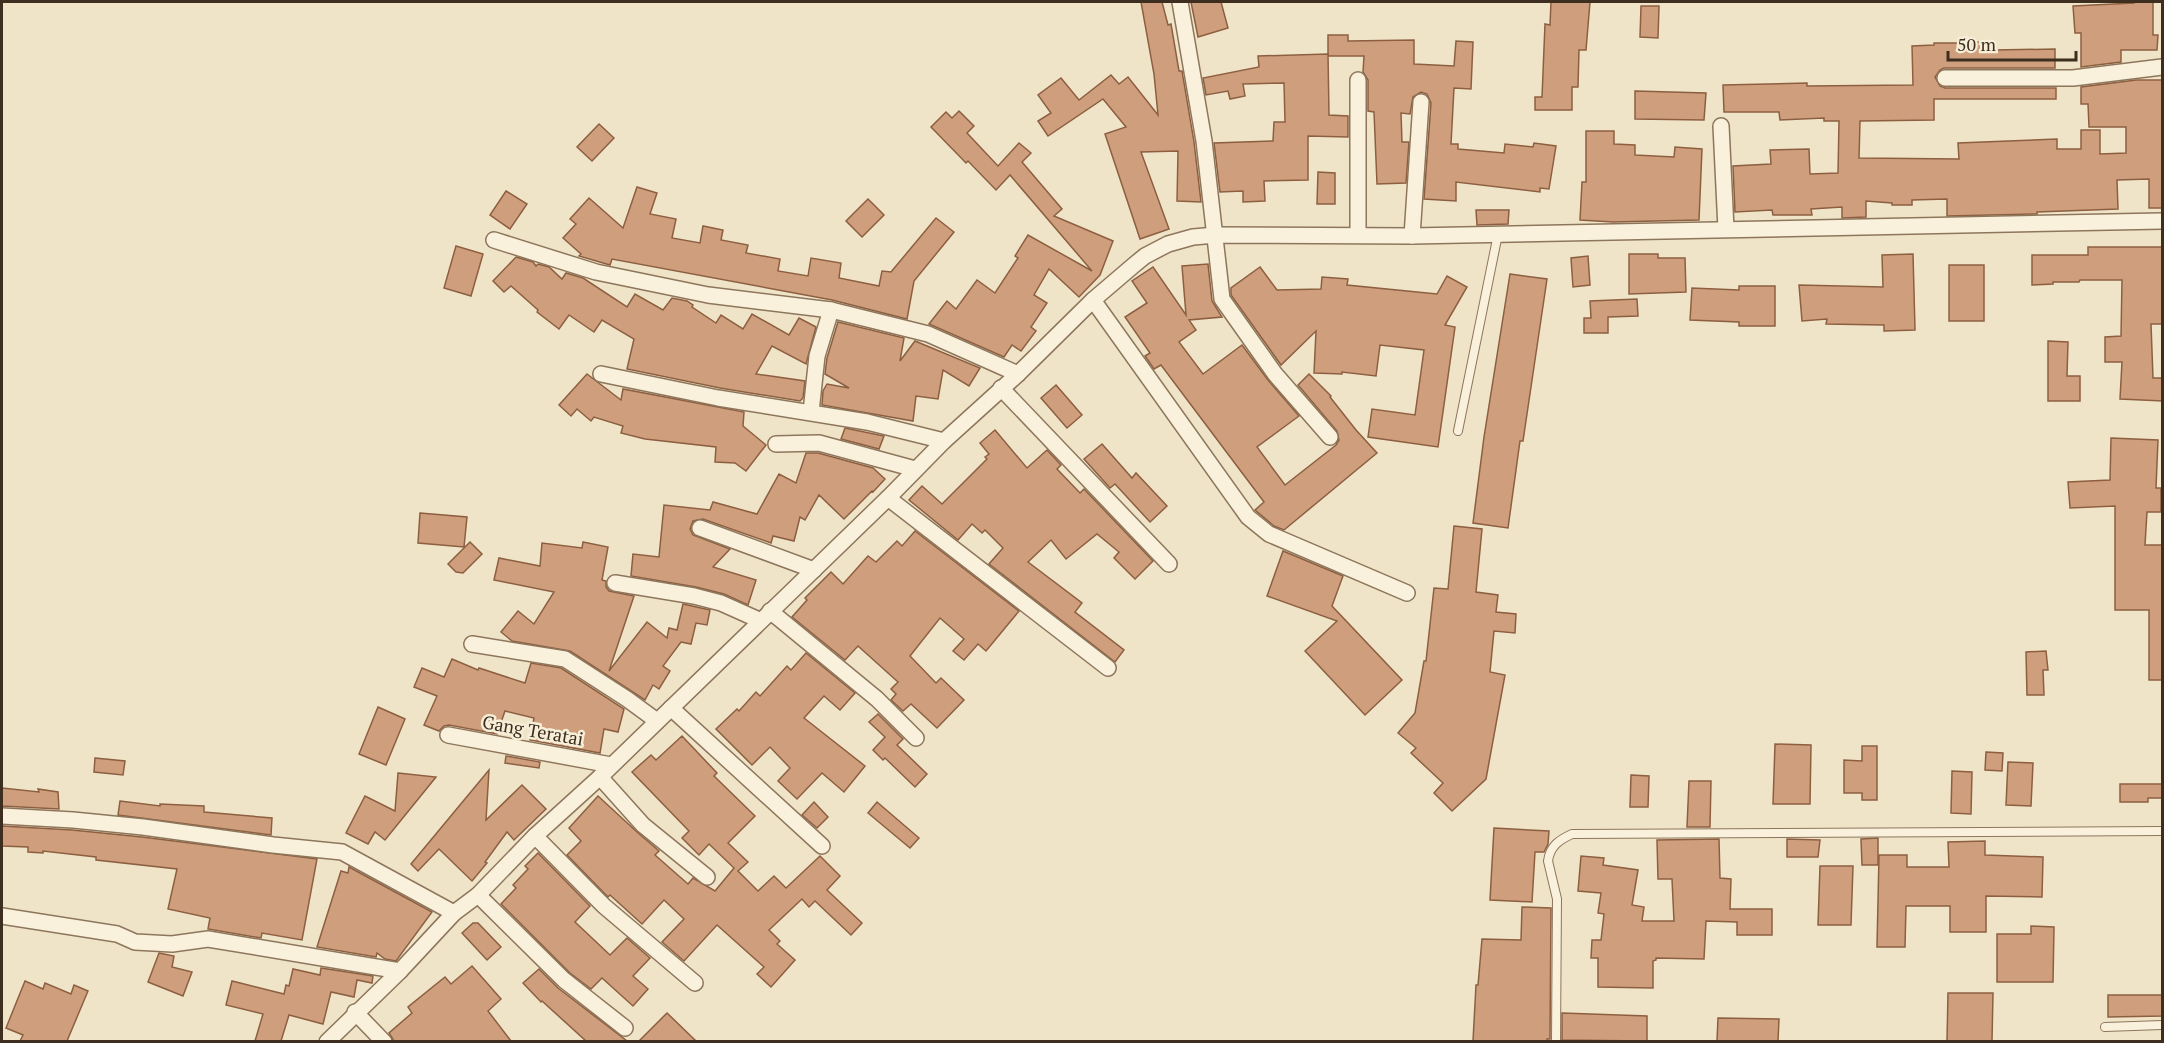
<svg xmlns="http://www.w3.org/2000/svg" width="2164" height="1043" font-family="'PT Serif',serif">
  <style>
    .building { fill: #cf9f7d; stroke: #8d5f41; stroke-width: 1.5 }
    .lines { fill: none; stroke-linecap: round; stroke-linejoin: round }
    .service-casing { stroke: #8d765c; stroke-width: 10 }
    .minor-casing { stroke: #8d765c; stroke-width: 18 }
    .service { stroke: #faf1dc; stroke-width: 8 }
    .minor { stroke: #faf1dc; stroke-width: 15 }
    .labels { text-anchor: middle; dominant-baseline: central; stroke-width: 5; stroke-linejoin: round; paint-order: stroke }
    .street-label { font-size: 18px; fill: #3d2e20; stroke: #f7eed8 }
  </style>
  <rect width="100%" height="100%" fill="#f0e4c8"/>
  <g class="building">
    <polygon points="1141,2 1162,2 1168,25 1171,24 1179,71 1182,71 1194,142 1201,202 1177,201 1178,151 1141,152 1169,229 1140,239 1105,134 1126,127 1103,99 1048,136 1038,121 1051,113 1038,95 1061,78 1079,100 1111,75 1119,84 1128,77 1158,115 1154,74"/>
    <polygon points="1191,2 1221,2 1228,28 1198,37"/>
    <polygon points="1551,2 1590,2 1586,50 1579,50 1578,87 1572,87 1572,110 1535,110 1535,97 1542,97 1545,24 1550,25"/>
    <polygon points="2134,2 2153,2 2153,35 2158,35 2157,50 2121,50 2121,62 2081,67 2081,33 2075,33 2073,6 2134,3"/>
    <polygon points="1641,6 1659,6 1658,38 1640,37"/>
    <polygon points="1328,35 1348,35 1348,41 1414,40 1414,64 1454,66 1456,41 1473,42 1471,89 1454,88 1451,144 1458,144 1458,149 1504,153 1505,144 1533,147 1534,143 1556,146 1549,189 1540,188 1540,192 1456,182 1456,201 1424,199 1431,103 1427,94 1421,92 1413,97 1410,114 1401,113 1402,142 1409,142 1406,183 1377,184 1374,112 1368,111 1368,80 1363,72 1364,56 1328,56"/>
    <polygon points="1966,42 1994,42 1994,50 2055,49 2055,68 1944,68 1940,70 1935,77 1940,86 1945,88 2056,88 2056,99 1934,99 1934,120 1860,121 1859,158 1959,159 1958,143 2057,139 2057,149 2081,149 2081,130 2100,130 2100,154 2126,153 2126,127 2089,127 2088,104 2081,104 2081,87 2136,80 2163,80 2163,208 2149,208 2149,179 2117,180 2118,209 2037,212 2037,214 1947,216 1947,199 1912,200 1912,205 1892,205 1892,203 1866,201 1866,217 1842,218 1842,207 1811,209 1812,215 1773,215 1772,210 1735,212 1733,166 1771,164 1770,150 1809,149 1810,174 1838,173 1839,121 1824,121 1824,118 1780,120 1779,112 1724,112 1723,85 1807,83 1807,86 1913,85 1912,46 1934,45 1934,43 1966,43"/>
    <polygon points="1328,54 1329,115 1348,116 1348,137 1308,136 1308,180 1264,181 1265,201 1243,202 1243,191 1220,192 1214,143 1273,141 1274,122 1285,122 1284,83 1243,84 1245,96 1230,99 1228,91 1206,95 1203,78 1259,67 1258,56"/>
    <polygon points="1635,91 1706,93 1704,120 1635,119"/>
    <polygon points="959,111 974,126 967,133 998,166 1019,143 1031,153 1022,162 1062,209 1054,216 1113,241 1100,275 1079,297 1049,269 1034,295 1047,303 1031,327 1036,331 1021,351 1012,345 1004,357 929,324 947,301 956,309 977,280 995,293 1018,258 1015,256 1028,235 1092,271 1010,175 996,190 968,161 966,163 931,127 946,112 952,118"/>
    <polygon points="599,124 614,138 592,161 577,147"/>
    <polygon points="1586,131 1614,131 1614,144 1635,145 1635,155 1674,157 1675,147 1702,149 1699,220 1613,222 1580,220 1582,182 1586,182"/>
    <polygon points="1318,172 1335,173 1335,204 1317,204"/>
    <polygon points="637,187 657,193 650,214 676,219 672,238 700,243 703,226 723,230 721,240 748,245 746,253 780,259 778,271 808,276 811,258 841,263 839,278 879,286 882,271 891,272 936,218 954,232 914,281 907,319 832,300 612,259 610,265 579,256 581,254 563,238 576,224 570,219 589,198 623,228"/>
    <polygon points="506,191 527,204 510,229 490,215"/>
    <polygon points="868,199 884,215 862,237 846,221"/>
    <polygon points="1476,210 1509,210 1508,224 1477,225"/>
    <polygon points="456,246 483,254 471,296 444,288"/>
    <polygon points="2088,247 2163,247 2162,324 2151,324 2153,378 2163,378 2163,401 2120,399 2122,362 2105,362 2105,337 2121,336 2122,280 2080,280 2079,282 2053,282 2053,284 2032,285 2032,255 2088,255"/>
    <polygon points="1629,254 1658,254 1658,258 1685,258 1686,292 1629,294"/>
    <polygon points="1913,254 1915,330 1884,331 1884,325 1826,324 1827,319 1802,321 1799,285 1883,287 1882,255"/>
    <polygon points="1588,256 1590,285 1573,287 1571,258"/>
    <polygon points="516,257 533,262 536,266 538,264 549,267 562,279 566,273 583,278 627,307 635,294 663,310 672,298 687,301 693,305 692,307 716,323 721,315 743,329 752,314 789,335 799,318 816,327 806,364 772,346 756,374 805,381 803,398 800,401 720,388 627,369 634,339 602,320 594,332 569,315 559,329 537,312 538,310 511,286 504,292 493,281"/>
    <polygon points="1208,264 1212,301 1222,317 1189,320 1196,330 1179,342 1203,374 1242,345 1268,380 1299,416 1257,447 1285,485 1336,445 1339,440 1337,431 1298,385 1309,374 1331,396 1330,397 1356,430 1377,453 1284,530 1274,526 1255,510 1264,502 1161,365 1154,369 1145,356 1150,353 1125,317 1147,303 1132,281 1153,267 1186,315 1182,266"/>
    <rect x="1949" y="265" width="35" height="56"/>
    <polygon points="1260,267 1277,290 1321,289 1322,277 1348,279 1347,285 1437,294 1447,276 1467,287 1445,325 1455,327 1438,447 1368,437 1372,409 1415,415 1424,350 1380,345 1376,376 1342,372 1342,374 1314,373 1316,331 1281,365 1231,295 1231,288"/>
    <polygon points="1510,274 1547,279 1523,441 1520,441 1508,528 1473,523 1484,437"/>
    <polygon points="1739,286 1775,286 1775,326 1739,326 1739,322 1690,320 1692,288 1739,290"/>
    <polygon points="1637,299 1638,316 1608,317 1608,333 1584,333 1584,318 1591,318 1590,301"/>
    <polygon points="838,322 904,338 900,361 915,341 980,368 969,386 943,370 938,399 916,396 913,421 822,405 823,391 827,384 849,388 825,374 827,358"/>
    <polygon points="2048,341 2068,342 2067,376 2080,376 2080,401 2048,401"/>
    <polygon points="587,374 621,400 623,389 744,412 743,426 766,445 746,471 735,463 715,462 716,447 645,439 621,433 623,426 594,417 591,421 577,409 571,416 559,405"/>
    <polygon points="1056,385 1082,415 1067,428 1041,398"/>
    <polygon points="845,428 884,436 879,449 841,439"/>
    <polygon points="995,430 1027,468 1047,450 1061,465 1057,469 1080,493 1084,489 1153,561 1135,579 1114,558 1119,552 1097,534 1066,559 1051,540 1028,562 1082,603 1075,612 1124,650 1115,662 989,564 1003,548 985,530 982,533 972,524 958,540 909,500 922,486 942,504 987,459 985,457 989,454 980,443"/>
    <polygon points="2111,438 2158,440 2156,488 2161,488 2161,512 2147,512 2145,545 2163,545 2163,680 2149,680 2149,610 2115,610 2115,506 2070,508 2068,482 2110,480"/>
    <polygon points="1102,444 1132,478 1136,473 1167,506 1150,522 1115,484 1110,488 1084,459"/>
    <polygon points="806,453 818,453 873,468 885,479 873,492 872,491 844,519 819,495 805,520 800,517 794,541 773,536 771,543 703,519 693,521 690,529 693,535 730,549 713,567 756,580 748,605 724,594 696,587 631,576 633,554 659,557 664,505 710,510 713,502 757,514 779,474 796,483"/>
    <polygon points="420,513 467,517 464,547 418,543"/>
    <polygon points="1454,526 1482,529 1476,592 1498,595 1496,612 1516,614 1515,633 1494,631 1490,672 1505,675 1486,779 1452,811 1434,793 1443,783 1411,753 1416,748 1398,733 1415,713 1424,661 1426,661 1434,588 1448,589"/>
    <polygon points="915,531 1019,611 986,651 978,644 964,660 953,651 964,639 940,618 910,656 936,683 941,678 964,700 937,728 911,704 903,711 891,700 896,694 891,689 898,682 858,646 845,660 792,617 807,600 805,598 831,572 843,584 868,556 876,562 897,541 902,546"/>
    <polygon points="470,542 482,554 463,573 456,572 448,564"/>
    <polygon points="583,542 608,547 602,580 606,581 606,587 609,591 634,596 609,671 647,622 667,638 669,628 677,630 683,604 710,610 707,625 696,623 691,644 681,642 663,666 670,671 659,689 653,685 645,700 570,651 512,641 501,632 518,611 534,624 554,592 494,580 499,558 540,566 542,543 582,548"/>
    <polygon points="1283,551 1343,576 1332,606 1402,680 1365,715 1305,651 1337,621 1267,596"/>
    <polygon points="2046,651 2048,670 2043,670 2044,695 2027,695 2026,652"/>
    <polygon points="806,653 855,693 840,710 824,696 804,718 865,766 844,792 822,773 797,799 778,781 790,768 770,747 752,765 716,729 737,709 739,711 756,692 760,696 787,666 791,670"/>
    <polygon points="452,659 478,670 479,668 525,683 531,663 561,668 624,709 618,732 604,729 600,753 530,740 534,718 505,711 497,734 449,725 444,726 439,731 424,725 437,696 414,687 422,668 444,677"/>
    <polygon points="378,707 405,719 386,765 359,754"/>
    <polygon points="878,714 903,739 897,745 927,774 915,787 885,758 883,760 873,750 885,737 869,722"/>
    <polygon points="682,736 717,773 714,776 755,816 728,843 748,862 738,871 758,891 774,876 786,888 820,856 840,876 827,890 862,923 851,935 815,901 809,907 802,899 769,930 780,941 777,944 795,960 771,987 757,974 764,967 717,925 684,961 662,942 684,919 664,900 642,924 610,895 608,897 567,855 581,841 569,828 598,796 637,832 659,851 655,855 688,884 693,878 715,891 734,868 709,844 699,855 682,838 689,831 632,772 651,755 656,760"/>
    <polygon points="1775,744 1811,745 1810,804 1773,804"/>
    <polygon points="1862,746 1877,746 1877,800 1862,800 1862,793 1844,793 1844,760 1862,761"/>
    <polygon points="1986,752 2003,753 2002,771 1985,770"/>
    <polygon points="506,756 540,762 539,768 505,763"/>
    <polygon points="95,758 125,761 123,775 94,772"/>
    <polygon points="2008,762 2033,763 2031,806 2006,805"/>
    <polygon points="489,770 486,820 522,785 546,809 514,840 507,832 485,862 487,863 472,881 439,849 418,871 411,864"/>
    <polygon points="1952,771 1972,772 1971,814 1951,813"/>
    <polygon points="398,773 436,777 385,840 375,832 368,844 346,833 365,796 395,811"/>
    <polygon points="1631,775 1649,776 1648,807 1630,807"/>
    <polygon points="1689,781 1711,781 1710,827 1687,827"/>
    <polygon points="2120,784 2163,784 2163,798 2148,798 2148,802 2120,802"/>
    <polygon points="2,788 39,792 38,789 58,792 59,809 2,806"/>
    <polygon points="120,801 160,806 160,804 204,806 204,812 272,818 271,835 118,815"/>
    <polygon points="814,802 828,817 817,828 802,815"/>
    <polygon points="877,802 919,838 910,848 868,813"/>
    <polygon points="2,826 72,830 142,837 317,859 302,940 262,933 261,938 208,929 210,918 168,909 177,869 96,860 96,857 43,851 43,853 28,852 28,847 2,846"/>
    <polygon points="1494,828 1549,831 1548,844 1544,852 1535,852 1532,902 1490,900"/>
    <polygon points="1878,838 1878,865 1862,865 1861,839"/>
    <polygon points="1719,839 1720,878 1731,879 1730,909 1772,909 1772,935 1737,935 1737,922 1706,921 1704,959 1656,958 1656,960 1653,961 1653,988 1598,987 1598,958 1591,958 1592,940 1601,940 1604,914 1598,913 1601,893 1578,891 1581,856 1604,858 1603,865 1638,870 1632,905 1644,907 1642,921 1674,921 1672,879 1658,879 1657,840"/>
    <polygon points="1787,839 1820,840 1818,857 1787,857"/>
    <polygon points="1985,841 1985,855 2043,857 2042,897 1986,896 1986,932 1950,932 1950,906 1906,906 1905,947 1877,947 1879,855 1907,855 1907,867 1949,867 1948,842"/>
    <polygon points="538,853 590,906 575,922 610,955 627,938 650,958 633,976 648,989 633,1006 602,978 591,989 570,973 501,904 516,888 513,885 528,869 525,866"/>
    <polygon points="1820,866 1853,866 1851,925 1818,925"/>
    <polygon points="349,867 432,912 396,961 385,959 377,953 376,957 317,947 341,871 348,873"/>
    <polygon points="1522,907 1551,908 1550,1039 1547,1039 1547,1041 1473,1041 1476,985 1478,985 1482,939 1521,940"/>
    <polygon points="473,923 478,923 501,947 487,960 462,933"/>
    <polygon points="2031,926 2054,927 2053,982 1997,982 1997,934 2031,934"/>
    <polygon points="159,953 174,956 172,967 192,972 183,996 148,982"/>
    <polygon points="472,966 501,999 488,1011 511,1041 394,1041 389,1033 412,1013 408,1007 445,977 451,984"/>
    <polygon points="321,968 373,976 372,983 357,980 354,997 331,992 323,1024 289,1015 281,1041 255,1041 263,1014 226,1005 232,981 284,994 286,985 289,986 293,969 320,975"/>
    <polygon points="539,969 558,988 627,1041 586,1041 542,1001 541,1002 523,983"/>
    <polygon points="25,981 43,989 45,983 71,994 74,985 88,991 67,1041 20,1041 23,1035 6,1028"/>
    <polygon points="1948,993 1993,993 1992,1041 1947,1041"/>
    <polygon points="2108,995 2163,995 2163,1016 2108,1017"/>
    <polygon points="667,1013 696,1041 639,1041"/>
    <polygon points="1562,1013 1647,1016 1647,1041 1562,1040"/>
    <polygon points="1718,1018 1779,1019 1778,1041 1717,1041"/>
  </g>
  <g class="lines">
    <defs>
      <g id="service">
        <polyline points="1458,431 1498,234"/>
        <polyline points="2105,1027 2162,1025"/>
        <path d="M 1556,1042 L 1557,899 L 1548,861 C 1550,846 1559,840 1572,834 L 2162,831"/>
      </g>
      <g id="minor">
        <polyline points="1180,2 1204,141 1222,299 1275,374 1330,437"/>
        <polyline points="1945,78 2073,78 2162,67"/>
        <polyline points="1358,80 1358,235"/>
        <polyline points="1721,126 1726,229"/>
        <polyline points="1412,236 1421,102"/>
        <polyline points="494,240 596,272 708,295 831,310 928,334 1018,374"/>
        <polyline points="1093,300 1248,517 1269,534 1407,593"/>
        <polyline points="601,374 718,398 867,422 944,441"/>
        <polyline points="1001,388 1169,564"/>
        <polyline points="811,412 817,356 831,310"/>
        <polyline points="776,444 819,443 915,469"/>
        <polyline points="888,498 1108,668"/>
        <polyline points="700,528 814,570"/>
        <polyline points="615,583 694,596 721,603 759,620"/>
        <polyline points="770,611 877,699 916,738"/>
        <polyline points="472,644 565,659 627,699 657,721"/>
        <polyline points="671,708 822,846"/>
        <polyline points="448,735 611,765"/>
        <polyline points="600,777 643,825 707,877"/>
        <polyline points="2,816 73,820 143,827 273,845 342,852 454,913"/>
        <polyline points="535,836 604,906 695,983"/>
        <polyline points="478,895 564,980 625,1028"/>
        <polyline points="2,916 117,934 135,942 172,944 208,939 400,971"/>
        <polyline points="355,1012 384,1042"/>
        <polyline points="327,1042 400,971 454,913 478,895 535,836 600,777 888,498 944,441 1018,374 1093,300 1134,265 1145,256 1168,244 1193,237 1216,235 1412,236 2162,221"/>
      </g>
    </defs>
    <use href="#service" class="service-casing"/>
    <use href="#minor" class="minor-casing"/>
    <use href="#service" class="service"/>
    <use href="#minor" class="minor"/>
  </g>
  <g class="labels">
    <g class="street-label">
      <text transform="translate(533 730) rotate(10)">Gang Teratai</text>
    </g>
  </g>
  <rect width="2164" height="1043" fill="none" stroke="#3d2e20" stroke-width="6"/>
  <path d="M1948 51v9h128v-9" fill="none" stroke="#3d2e20" stroke-width="3"/>
  <text x="1957" y="51" font-size="18" fill="#3d2e20" stroke="#f7eed8" stroke-width="4.5" paint-order="stroke">50 m</text>
</svg>
